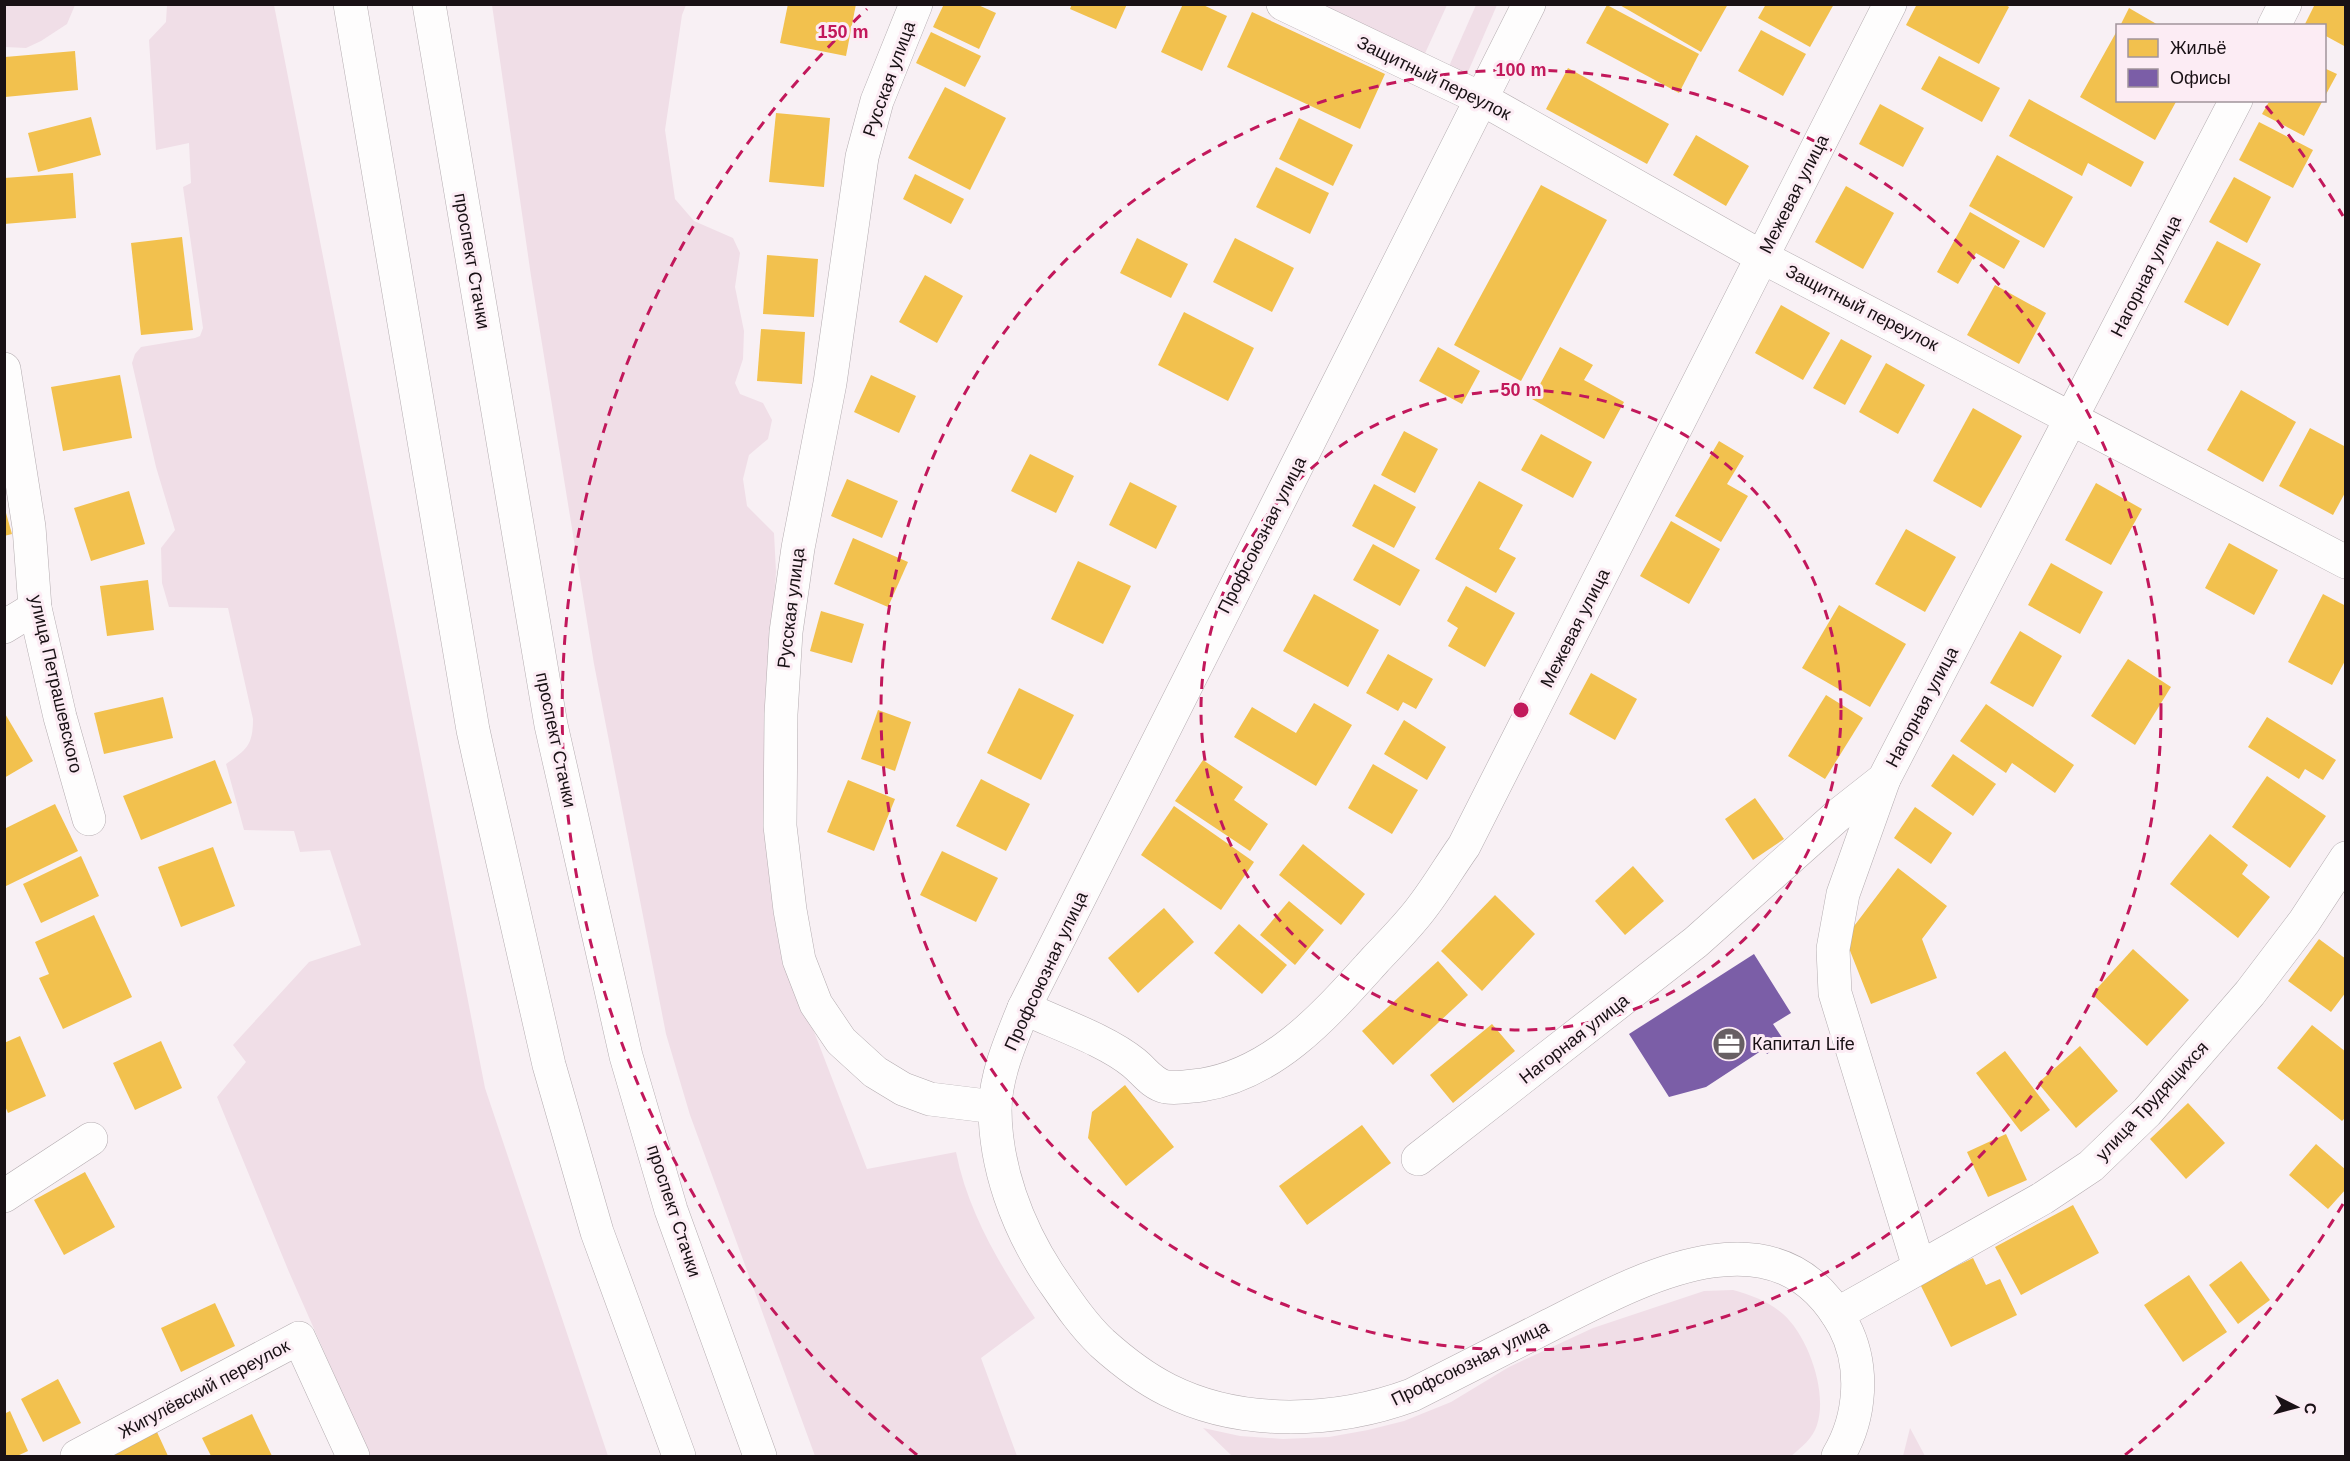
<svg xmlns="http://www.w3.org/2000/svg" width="2350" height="1461" font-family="Arial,sans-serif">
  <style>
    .green { fill: #f0dee7 }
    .homes { fill: #f2c14e }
    .offices { fill: #7b5ea7 }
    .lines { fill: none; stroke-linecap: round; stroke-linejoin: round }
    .minor-casing { stroke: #b4acb0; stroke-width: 34 }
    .secondary-casing { stroke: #b4acb0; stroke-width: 34 }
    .primary-casing { stroke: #b4acb0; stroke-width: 34 }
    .minor { stroke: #fefdfd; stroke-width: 33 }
    .secondary { stroke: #fefdfd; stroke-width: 33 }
    .primary { stroke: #fefdfd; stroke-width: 33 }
    .ring { fill: none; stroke: #c2185b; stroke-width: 3; stroke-dasharray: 10 8 }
    .labels { text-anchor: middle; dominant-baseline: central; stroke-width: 6; stroke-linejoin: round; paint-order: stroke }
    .street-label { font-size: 18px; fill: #191115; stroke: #fcecf4 }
    .poi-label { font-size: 18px; fill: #191115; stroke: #fcecf4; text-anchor: start }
    .centre { fill: #c2185b; stroke: #fcecf4; stroke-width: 3 }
    .ring-label { font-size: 18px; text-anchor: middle; font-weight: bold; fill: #c2185b; stroke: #fcecf4; stroke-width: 6; stroke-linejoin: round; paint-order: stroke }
  </style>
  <rect width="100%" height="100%" fill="#f8f0f4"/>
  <g class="green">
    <polygon points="5,4 75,4 75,5 67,24 41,41 26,48 5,47"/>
    <path d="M 167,5 L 274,5 L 485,1088 L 608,1456 L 370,1456 L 289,1272 L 217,1097 L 246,1062 L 233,1045 L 309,962 L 361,945 L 330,850 L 300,852 L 294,831 L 244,830 L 226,764 C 246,750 253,746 253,719 L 228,608 L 169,607 L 162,583 L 161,548 L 175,530 L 156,467 L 132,363 L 135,354 L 141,347 L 195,338 L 200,336 L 203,328 L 183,187 L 191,183 L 189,143 L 156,150 L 149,40 L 166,22 Z"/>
    <path d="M 492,5 L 686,5 L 682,15 L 665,130 L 675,199 L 694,221 L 733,238 L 740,253 L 735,287 L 744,331 L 743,359 L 735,383 L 740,394 L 763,403 L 772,420 L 768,439 L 749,455 L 743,479 L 747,506 L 774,533 L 776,572 L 766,721 L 796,985 L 867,1169 L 956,1152 C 968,1213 1001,1267 1035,1318 L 981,1358 L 1017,1456 L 815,1456 L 690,1115 L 666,1034 L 594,664 L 531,276 Z"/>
    <polygon points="1301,5 1447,5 1422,60"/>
    <polygon points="1476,5 1497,5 1464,81 1446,73"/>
    <path d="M 1733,1290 C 1751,1295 1768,1301 1783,1314 C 1808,1336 1828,1392 1817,1425 C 1813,1438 1801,1448 1791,1456 L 1232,1456 L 1203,1428 L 1240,1436 L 1283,1439 L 1329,1437 L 1368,1430 L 1404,1421 L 1451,1402 L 1509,1367 L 1593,1328 L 1704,1291 Z"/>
    <polygon points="1910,1428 1925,1456 1903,1456"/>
  </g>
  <g class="homes">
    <polygon points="788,4 856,4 846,56 780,43"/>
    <polygon points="944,4 976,4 996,13 979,49 933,27"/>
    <polygon points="1072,4 1127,4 1116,29 1070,9"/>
    <polygon points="1183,4 1201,4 1227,16 1202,71 1161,52"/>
    <polygon points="1618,4 1728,4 1701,52"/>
    <polygon points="1766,4 1834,4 1810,47 1758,18"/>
    <polygon points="1917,4 2004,4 2009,7 1979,64 1906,25"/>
    <polygon points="2315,4 2346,4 2346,47 2324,35 2324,26 2305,24"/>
    <polygon points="1607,5 1699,54 1679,93 1586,43"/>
    <polygon points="2129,8 2160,26 2120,26"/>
    <polygon points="1252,12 1385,74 1360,129 1227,67"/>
    <polygon points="2118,29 2118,100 2177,100 2155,140 2080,97"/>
    <polygon points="1761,30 1806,54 1783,96 1738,71"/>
    <polygon points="931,32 981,56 965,87 916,63"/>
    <polygon points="75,51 78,90 5,97 5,57"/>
    <polygon points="1939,56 2000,88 1982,122 1921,89"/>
    <polygon points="1568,68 1669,124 1647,164 1546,109"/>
    <polygon points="2324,68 2337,74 2324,98"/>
    <polygon points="945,87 1006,118 970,190 908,158"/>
    <polygon points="2029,99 2144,162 2131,187 2088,163 2082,176 2009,136"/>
    <polygon points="2270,100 2323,100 2304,136 2262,114"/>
    <polygon points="1880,104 1924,128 1903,167 1859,144"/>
    <polygon points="776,113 830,118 824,187 769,182"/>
    <polygon points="91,117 101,155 38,172 28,133"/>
    <polygon points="1299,118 1353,145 1333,186 1279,159"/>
    <polygon points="2259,122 2313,150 2293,188 2239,160"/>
    <polygon points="1696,135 1749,166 1726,206 1673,175"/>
    <polygon points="1997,155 2073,197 2044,248 1969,206"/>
    <polygon points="1276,167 1329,193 1310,234 1256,207"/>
    <polygon points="73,173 76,218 4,224 4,178"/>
    <polygon points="915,174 964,199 951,224 903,199"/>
    <polygon points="2234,177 2271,197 2247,243 2209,222"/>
    <polygon points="1541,185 1607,220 1521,381 1454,345"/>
    <polygon points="1846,186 1894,213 1863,269 1815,242"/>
    <polygon points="1970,212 2020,241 2004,269 1976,253 1958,284 1937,272"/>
    <polygon points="182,237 193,330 141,335 131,243"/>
    <polygon points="1137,238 1188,264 1171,298 1120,273"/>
    <polygon points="1235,238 1294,268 1272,312 1213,282"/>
    <polygon points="2217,241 2261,264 2228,326 2184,302"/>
    <polygon points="767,255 818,259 814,317 763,314"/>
    <polygon points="925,275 963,296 937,343 899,322"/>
    <polygon points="1995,285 2046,313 2019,364 1967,335"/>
    <polygon points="1781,305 1830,333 1803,380 1755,353"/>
    <polygon points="1184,312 1254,348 1228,401 1158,365"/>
    <polygon points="761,329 805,332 802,384 757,381"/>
    <polygon points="1841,339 1872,356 1845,405 1813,388"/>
    <polygon points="1438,347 1480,371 1462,404 1419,381"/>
    <polygon points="1560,347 1593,365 1584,380 1624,402 1604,439 1532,399"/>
    <polygon points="1886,363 1925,385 1898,434 1859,412"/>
    <polygon points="120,375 132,438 63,451 51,387"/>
    <polygon points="871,375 916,396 899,433 854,412"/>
    <polygon points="2241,390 2296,422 2263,482 2207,450"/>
    <polygon points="1973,408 2022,436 1981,508 1933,481"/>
    <polygon points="2310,428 2346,447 2346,491 2333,515 2279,486"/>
    <polygon points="1404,431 1438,449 1415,493 1381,475"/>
    <polygon points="1541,434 1592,462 1573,498 1521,470"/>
    <polygon points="1719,441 1744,456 1727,484 1748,496 1721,542 1675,516"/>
    <polygon points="1030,454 1074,476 1056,513 1011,491"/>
    <polygon points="847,479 898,501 882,538 831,516"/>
    <polygon points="1479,481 1523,505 1499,549 1516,558 1496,593 1435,559"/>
    <polygon points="1130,482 1177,506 1156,549 1109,525"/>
    <polygon points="2096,483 2142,509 2111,565 2065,540"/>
    <polygon points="1374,484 1416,507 1394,548 1352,526"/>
    <polygon points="129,491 145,544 91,561 74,508"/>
    <polygon points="4,506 12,534 4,536"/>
    <polygon points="1671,521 1720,549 1689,604 1640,576"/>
    <polygon points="1906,529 1956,557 1925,612 1875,584"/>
    <polygon points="853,538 908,562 888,607 834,584"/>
    <polygon points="2229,543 2278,570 2254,615 2205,588"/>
    <polygon points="1373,544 1420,570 1400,606 1353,580"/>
    <polygon points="1078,561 1131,586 1103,644 1051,619"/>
    <polygon points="2051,563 2103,592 2080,634 2028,605"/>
    <polygon points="148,580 154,630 107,636 100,586"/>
    <polygon points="1466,586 1515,613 1485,667 1448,646 1458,628 1447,621"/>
    <polygon points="1314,594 1379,630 1348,687 1283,651"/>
    <polygon points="2323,594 2346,606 2346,659 2332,685 2288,662"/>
    <polygon points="1839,605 1906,644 1870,707 1802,668"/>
    <polygon points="821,611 864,624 852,663 810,651"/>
    <polygon points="2020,631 2062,656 2033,707 1990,683"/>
    <polygon points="1388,654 1433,679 1416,709 1403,702 1398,711 1366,693"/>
    <polygon points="2128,659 2171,687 2135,745 2091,716"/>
    <polygon points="1591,673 1637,699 1615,740 1569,714"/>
    <polygon points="1019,688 1074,715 1041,780 987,753"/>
    <polygon points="1826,695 1863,718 1825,779 1788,756"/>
    <polygon points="163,697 173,738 104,754 94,713"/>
    <polygon points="1314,703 1352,725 1316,786 1234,737 1252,707 1296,733"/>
    <polygon points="1986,704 2074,765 2055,793 2012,763 2006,773 1960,741"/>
    <polygon points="878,710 911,722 895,771 861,759"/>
    <polygon points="4,712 33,761 4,778"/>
    <polygon points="2267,717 2336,760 2323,780 2305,769 2299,779 2248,747"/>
    <polygon points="1404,720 1446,747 1427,780 1384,754"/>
    <polygon points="1953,754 1996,784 1973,816 1931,786"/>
    <polygon points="215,760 232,803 141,840 123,796"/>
    <polygon points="1203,760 1243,787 1234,800 1268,824 1250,851 1175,801"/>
    <polygon points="1373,764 1418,790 1392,834 1348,808"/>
    <polygon points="2267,776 2326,816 2290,868 2232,827"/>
    <polygon points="981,779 1030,804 1006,851 956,826"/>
    <polygon points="848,780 895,799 874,851 827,832"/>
    <polygon points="1755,798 1784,839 1753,860 1725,819"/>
    <polygon points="55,804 78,851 4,887 4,829"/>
    <polygon points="1174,806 1254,862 1221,910 1141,855"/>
    <polygon points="1915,807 1952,833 1931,864 1894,838"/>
    <polygon points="2210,834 2248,865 2242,874 2270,897 2238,938 2170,884"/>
    <polygon points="1303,844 1365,894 1341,925 1279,875"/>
    <polygon points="213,847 235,906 181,927 158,867"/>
    <polygon points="942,851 998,878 976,922 920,895"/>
    <polygon points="81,856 99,896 41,923 23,884"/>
    <polygon points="1633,866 1664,901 1625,935 1595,901"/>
    <polygon points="1898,868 1947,906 1922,939 1937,978 1871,1004 1845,938"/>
    <polygon points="1495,895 1535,934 1482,991 1441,951"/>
    <polygon points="1289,901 1324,930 1295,965 1260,935"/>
    <polygon points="1164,908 1194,942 1138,993 1108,958"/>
    <polygon points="94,915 132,997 63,1029 39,978 49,974 35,942"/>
    <polygon points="1239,924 1287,965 1262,994 1214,953"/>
    <polygon points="2319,939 2346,959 2346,992 2331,1012 2288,981"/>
    <polygon points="2133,949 2189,1000 2147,1046 2092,994"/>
    <polygon points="1438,961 1468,995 1393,1065 1362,1031"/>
    <polygon points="1492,1024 1515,1051 1453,1103 1430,1075"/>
    <polygon points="2312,1025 2346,1052 2346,1117 2342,1121 2277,1068"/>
    <polygon points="20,1036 46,1096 8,1113 4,1104 4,1043"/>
    <polygon points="161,1041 182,1088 135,1110 113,1063"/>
    <polygon points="2080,1046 2118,1091 2076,1128 2038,1083"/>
    <polygon points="2005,1051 2050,1110 2021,1132 1976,1073"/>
    <polygon points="1125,1085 1174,1147 1126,1186 1088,1138 1092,1112"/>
    <polygon points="2188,1103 2225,1143 2186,1179 2150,1139"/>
    <polygon points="1362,1125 1391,1163 1307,1225 1279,1186"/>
    <polygon points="2006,1134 2027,1180 1988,1197 1967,1152"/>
    <polygon points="2316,1144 2346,1170 2346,1189 2328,1209 2289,1175"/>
    <polygon points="85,1172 115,1227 64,1255 34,1200"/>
    <polygon points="2073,1205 2099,1253 2021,1295 1995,1247"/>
    <polygon points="1973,1258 1986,1285 2000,1279 2017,1315 1951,1347 1920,1284"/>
    <polygon points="2241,1261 2270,1300 2238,1324 2209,1285"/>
    <polygon points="2189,1275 2227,1332 2183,1362 2144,1305"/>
    <polygon points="215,1303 235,1346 181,1372 161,1328"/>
    <polygon points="58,1379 81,1423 43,1442 21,1399"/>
    <polygon points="10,1411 28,1451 17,1456 4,1456 4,1414"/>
    <polygon points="252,1414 272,1456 211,1456 202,1438"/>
    <polygon points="157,1432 168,1456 115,1456 113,1453"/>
  </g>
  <polygon class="offices" points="1754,954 1791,1013 1773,1024 1785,1042 1767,1054 1764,1049 1706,1087 1669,1097 1629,1034"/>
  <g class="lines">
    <defs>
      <g id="minor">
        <polyline points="916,4 877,101 862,157 830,383 798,548 786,632 781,714 780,826 790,910 799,960 816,1004 841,1041 875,1072 903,1089 930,1099 995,1107"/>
        <polyline points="1283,4 1482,99 1762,257 2346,562"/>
        <polyline points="2274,26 2285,4"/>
        <polyline points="4,369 29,527 35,608 60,717 89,819"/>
        <polyline points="4,627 35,608"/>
        <polyline points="1884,779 1843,894 1833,949 1835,993 1919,1267"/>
        <path d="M 1024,1008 C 1058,1024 1106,1040 1134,1063 C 1144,1071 1152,1084 1166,1087 C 1178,1089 1190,1086 1202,1085 C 1276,1073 1327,1013 1375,960 C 1390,944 1407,927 1420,910 C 1436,890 1449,867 1464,846 L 1890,4"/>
        <polyline points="1418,1159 1696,942 1837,816 1884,779 2236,100"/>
        <polyline points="4,1196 91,1139"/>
        <polyline points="1837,1314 2043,1198 2091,1166 2147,1112 2250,993 2304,922 2346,858"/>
        <polyline points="77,1456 299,1338 353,1456"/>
      </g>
      <path id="secondary" d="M 1529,4 L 1024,1008 C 1011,1040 996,1074 995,1108 C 995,1167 1017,1226 1049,1275 C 1065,1298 1081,1323 1102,1343 C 1122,1361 1144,1378 1168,1390 C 1242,1427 1336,1423 1412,1395 C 1458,1372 1504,1348 1550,1325 C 1639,1280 1777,1202 1844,1326 C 1865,1366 1861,1418 1838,1456"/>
      <g id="primary">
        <polyline points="350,4 473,730 480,762 549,1065 597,1232 679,1456"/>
        <polyline points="429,4 551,725 626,1056 671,1210 760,1456"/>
      </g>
    </defs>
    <use href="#minor" class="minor-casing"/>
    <use href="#secondary" class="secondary-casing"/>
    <use href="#primary" class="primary-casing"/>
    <use href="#minor" class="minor"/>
    <use href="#secondary" class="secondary"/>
    <use href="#primary" class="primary"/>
  </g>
  <g class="ring">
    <circle cx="1521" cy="710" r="320"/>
    <circle cx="1521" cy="710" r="640"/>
    <path d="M2343 1204A959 959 0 0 1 2125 1455M917 1455A959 959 0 0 1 867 9M2266 106A959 959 0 0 1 2343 216"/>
  </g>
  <defs>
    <symbol id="office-disc" viewBox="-11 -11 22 22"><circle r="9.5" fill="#675f63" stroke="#fcecf4"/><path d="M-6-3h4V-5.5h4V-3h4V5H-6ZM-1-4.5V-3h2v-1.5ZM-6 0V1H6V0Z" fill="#fff"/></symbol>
  </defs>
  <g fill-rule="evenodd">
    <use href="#office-disc" x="1710" y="1025" width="38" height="38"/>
  </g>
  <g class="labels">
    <g class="street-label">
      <text transform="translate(1434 78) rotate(26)">Защитный переулок</text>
      <text transform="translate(889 79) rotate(-70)">Русская улица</text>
      <text transform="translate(1794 194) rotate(-63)">Межевая улица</text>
      <text transform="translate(472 261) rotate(80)">проспект Стачки</text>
      <text transform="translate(2146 276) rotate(-63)">Нагорная улица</text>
      <text transform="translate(1862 308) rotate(27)">Защитный переулок</text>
      <text transform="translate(1262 535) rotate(-63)">Профсоюзная улица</text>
      <text transform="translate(791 608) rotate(-83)">Русская улица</text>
      <text transform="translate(1575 628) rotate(-63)">Межевая улица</text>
      <text transform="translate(56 684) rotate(77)">улица Петрашевского</text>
      <text transform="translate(1922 707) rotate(-62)">Нагорная улица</text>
      <text transform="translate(556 740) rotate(78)">проспект Стачки</text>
      <text transform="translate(1046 971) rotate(-65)">Профсоюзная улица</text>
      <text transform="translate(1574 1039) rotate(-38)">Нагорная улица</text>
      <text transform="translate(2152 1101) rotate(-47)">улица Трудящихся</text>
      <text transform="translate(674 1211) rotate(72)">проспект Стачки</text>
      <text transform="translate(1470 1363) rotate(-26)">Профсоюзная улица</text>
      <text transform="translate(204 1389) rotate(-28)">Жигулёвский переулок</text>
    </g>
    <g class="poi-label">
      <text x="1752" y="1044">Капитал Life</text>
    </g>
  </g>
  <circle cx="1521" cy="710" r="9" class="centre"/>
  <g class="ring-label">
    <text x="843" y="38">150 m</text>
    <text x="1521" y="76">100 m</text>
    <text x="1521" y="396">50 m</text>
  </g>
  <rect width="2350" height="1461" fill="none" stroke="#191115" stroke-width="12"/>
  <rect x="2116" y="24" width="210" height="78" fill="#fcecf4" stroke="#a1949b" stroke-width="1.5"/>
  <rect x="2128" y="39" width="30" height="18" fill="#f2c14e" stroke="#a1949b" stroke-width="1.5"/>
  <text x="2170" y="54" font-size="18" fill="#191115">Жильё</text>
  <rect x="2128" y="69" width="30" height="18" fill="#7b5ea7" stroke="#a1949b" stroke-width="1.5"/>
  <text x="2170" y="84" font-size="18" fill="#191115">Офисы</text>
  <g transform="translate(2296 1407) rotate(96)" stroke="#fcecf4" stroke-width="4.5" paint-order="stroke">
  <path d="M0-4.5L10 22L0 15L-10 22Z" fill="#191115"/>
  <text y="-9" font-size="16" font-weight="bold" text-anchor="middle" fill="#191115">С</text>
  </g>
</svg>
